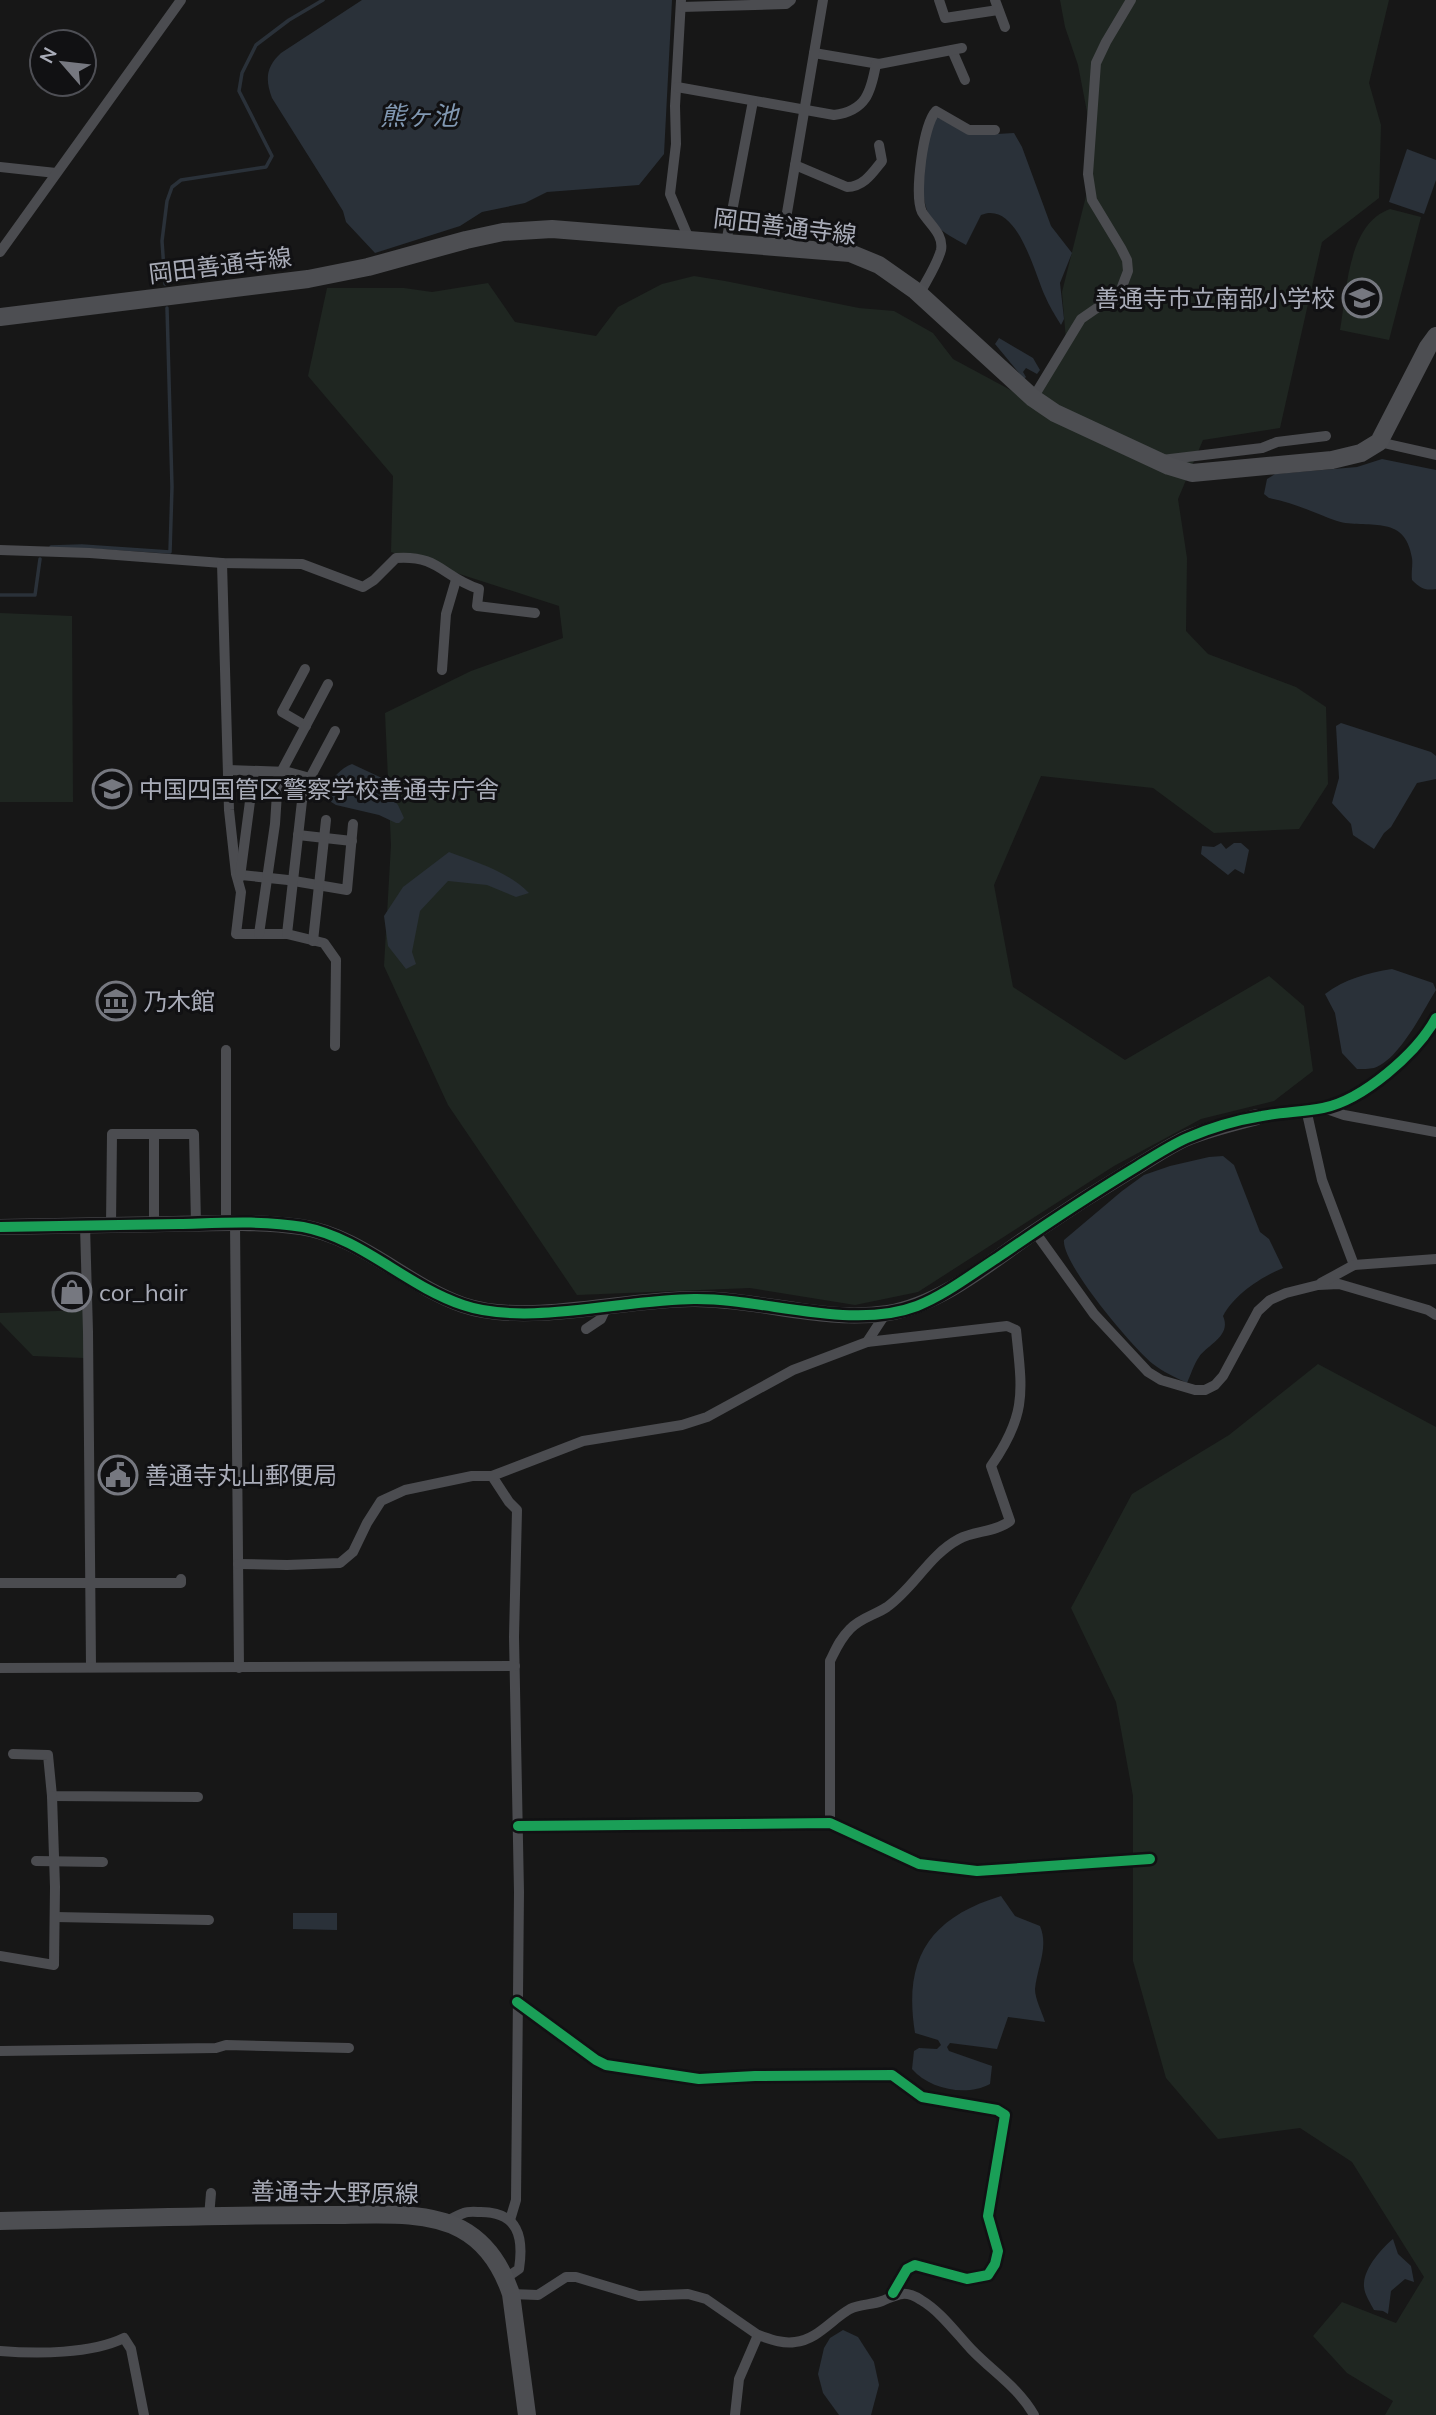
<svg xmlns="http://www.w3.org/2000/svg" width="1436" height="2415" font-family="Mulish,'Noto Sans JP',sans-serif">
  <style>
    .green { fill: #1f2621 }
    .water { fill: #2a3139 }
    .lines { fill: none; stroke-linecap: round; stroke-linejoin: round }
    .stream { stroke: #2a3139; stroke-width: 3.5 }
    .street { stroke: #4b4c50; stroke-width: 10 }
    .secondary { stroke: #4a4a4e; stroke-width: 16 }
    .primary { stroke: #4d4e52; stroke-width: 18 }
    .cycleway-casing { stroke: #111113; stroke-width: 15 }
    .cycleway { stroke: #1a9f57; stroke-width: 10 }
    .labels { text-anchor: middle; dominant-baseline: central; stroke-width: 6; stroke-linejoin: round; paint-order: stroke }
    .street-label { font-size: 24px; fill: #a9acb8; stroke: #111113 }
    .poi-label { font-size: 24px; fill: #a9acb8; stroke: #111113; text-anchor: start }
    .water-label { font-size: 26px; font-style: italic; fill: #8198b2; stroke: #111113 }
  </style>
  <rect width="100%" height="100%" fill="#171717"/>
  <g class="green">
    <polygon points="1060,0 1389,0 1369,83 1381,125 1379,198 1322,242 1280,428 1203,440 1178,499 1187,558 1186,631 1208,654 1296,687 1326,707 1328,784 1299,829 1214,833 1153,788 1041,776 994,885 1013,987 1125,1060 1269,976 1304,1006 1313,1071 1274,1101 1201,1119 1114,1166 918,1292 855,1305 750,1288 577,1295 448,1105 384,966 391,845 385,713 471,671 563,638 559,606 391,552 393,476 308,376 327,288 404,288 432,292 488,283 515,322 596,336 618,307 662,284 694,276 725,281 859,308 894,311 933,333 953,359 1031,401 1066,340 1062,292 1086,196 1093,143 1078,65 1065,27"/>
    <path d="M 1390,209 L 1421,217 L 1389,340 L 1340,330 C 1347,292 1347,224 1390,209 Z"/>
    <polygon points="0,613 72,616 73,802 0,802"/>
    <polygon points="85,1310 84,1358 33,1356 0,1322 0,1313"/>
    <polygon points="1318,1364 1436,1427 1436,2415 1385,2415 1393,2401 1347,2373 1313,2336 1342,2302 1396,2323 1424,2277 1352,2162 1300,2128 1218,2139 1166,2078 1133,1961 1133,1796 1116,1702 1071,1608 1132,1494 1229,1435"/>
  </g>
  <g class="water">
    <path d="M 362,0 L 672,0 L 664,154 L 639,185 L 547,192 L 525,203 L 482,212 L 460,226 L 375,253 L 346,222 L 343,211 L 272,98 C 265,79 266,67 281,53 Z"/>
    <path d="M 936,117 L 980,135 L 1014,133 L 1022,147 L 1051,226 L 1072,253 L 1060,283 L 1064,319 L 1061,325 C 1055,315 1049,306 1045,296 C 1034,272 1017,200 981,215 L 966,245 C 956,239 942,233 934,223 C 914,199 925,144 936,117 Z"/>
    <polygon points="1407,149 1436,160 1436,180 1424,214 1389,202"/>
    <polygon points="999,338 1033,358 1040,370 1037,374 1026,368 1023,372 1026,377 1024,379 995,344"/>
    <path d="M 1382,459 L 1436,470 L 1436,589 C 1425,591 1420,588 1412,580 C 1411,572 1413,565 1412,558 C 1405,512 1366,530 1337,521 C 1314,513 1293,502 1269,498 L 1264,494 L 1267,479 L 1275,474 L 1357,467 Z"/>
    <polygon points="1341,723 1431,752 1436,756 1436,779 1417,783 1391,827 1384,833 1374,849 1353,835 1351,824 1332,803 1339,778 1336,726"/>
    <path d="M 352,764 L 384,779 L 386,792 L 398,805 L 404,818 L 399,823 L 396,823 L 379,815 L 336,805 L 328,800 L 324,791 C 330,780 341,768 352,764 Z"/>
    <polygon points="1221,843 1226,849 1234,843 1241,843 1249,850 1244,874 1235,869 1228,875 1201,854 1202,846 1214,847"/>
    <path d="M 449,852 C 478,863 507,871 529,893 L 516,897 L 487,885 L 448,881 L 420,911 L 412,952 L 416,964 L 406,969 L 388,946 L 384,916 L 403,887 Z"/>
    <path d="M 1392,969 L 1433,983 L 1436,990 C 1423,1011 1399,1060 1374,1068 C 1369,1069 1363,1069 1357,1069 L 1342,1053 L 1335,1013 L 1325,994 C 1345,979 1367,973 1392,969 Z"/>
    <path d="M 1223,1156 L 1234,1165 L 1260,1232 L 1269,1239 L 1283,1268 C 1261,1277 1234,1295 1223,1316 C 1232,1336 1207,1345 1199,1357 C 1194,1364 1191,1374 1187,1383 C 1175,1377 1163,1372 1153,1364 C 1133,1348 1061,1263 1064,1240 L 1122,1191 L 1144,1175 L 1170,1166 L 1209,1157 Z"/>
    <path d="M 1001,1896 L 1015,1916 L 1040,1926 C 1049,1947 1037,1968 1035,1989 C 1035,1999 1042,2012 1045,2022 L 1008,2017 L 997,2049 L 950,2043 L 947,2047 L 949,2051 L 992,2066 L 990,2084 C 966,2097 929,2089 912,2069 L 914,2051 L 919,2048 L 937,2049 L 941,2045 L 938,2040 L 915,2033 C 903,1959 929,1918 1001,1896 Z"/>
    <polygon points="293,1913 337,1913 337,1930 293,1929"/>
    <path d="M 1393,2239 L 1398,2254 L 1411,2266 L 1414,2282 L 1405,2279 L 1391,2291 L 1388,2314 L 1383,2311 L 1374,2310 C 1370,2302 1363,2293 1364,2283 C 1365,2267 1382,2248 1393,2239 Z"/>
    <polygon points="843,2330 858,2337 874,2362 879,2385 871,2415 839,2415 823,2393 818,2374 824,2348 830,2338"/>
  </g>
  <g class="lines">
    <g class="stream">
      <polyline points="165,284 162,241 167,201 172,187 181,180 266,167 272,156 239,91 242,73 256,45 289,20 323,0"/>
      <polyline points="51,547 82,546 170,552 172,487 167,308"/>
      <polyline points="0,595 35,595 40,559"/>
    </g>
    <g class="street">
      <polyline points="681,0 675,106 676,144 670,194 689,239"/>
      <polyline points="939,0 945,18 998,10"/>
      <polyline points="995,0 1005,27"/>
      <polyline points="681,7 786,4 791,0"/>
      <polyline points="952,50 965,80"/>
      <polyline points="814,53 879,64 962,48"/>
      <path d="M 677,87 L 834,115 C 866,111 871,92 876,64"/>
      <path d="M 795,165 L 847,187 C 864,187 873,172 882,161 L 879,145"/>
      <polyline points="0,167 56,173"/>
      <polyline points="726,243 753,101"/>
      <polyline points="781,248 823,0"/>
      <polyline points="0,252 181,0"/>
      <path d="M 919,295 C 926,281 937,265 941,250 C 944,234 929,224 922,212 C 914,195 923,125 936,111 L 969,130 L 995,130"/>
      <polyline points="1033,398 1081,319 1120,292 1128,271 1127,260 1121,248 1092,200 1088,174 1096,63 1106,42 1131,0"/>
      <polyline points="1379,442 1436,455"/>
      <polyline points="1162,460 1262,448 1277,442 1326,436"/>
      <path d="M 0,550 L 90,553 L 222,563 L 302,564 L 363,587 L 374,580 L 396,558 C 440,555 442,577 479,589 L 477,606 L 535,613"/>
      <polyline points="222,563 229,810 236,874 241,892 236,934 287,934 324,943 336,960 335,1046"/>
      <polyline points="305,669 282,712 306,726"/>
      <polyline points="442,670 446,614 456,580"/>
      <polyline points="228,770 288,772 310,778"/>
      <polyline points="298,835 352,841"/>
      <polyline points="241,875 288,880 347,890 353,824"/>
      <polyline points="240,877 254,771"/>
      <polyline points="259,934 275,824 278,778 328,684"/>
      <polyline points="287,934 302,801 310,778 335,731"/>
      <polyline points="313,941 326,820"/>
      <polyline points="1324,1108 1344,1115 1436,1132"/>
      <polyline points="1306,1109 1322,1180 1354,1265"/>
      <path d="M 1257,1117 C 1279,1113 1301,1112 1323,1108 C 1362,1101 1417,1053 1436,1018"/>
      <polyline points="154,1134 154,1224"/>
      <polyline points="226,1223 226,1050"/>
      <polyline points="235,1223 239,1668"/>
      <polyline points="111,1225 112,1134 194,1134 196,1224"/>
      <polyline points="85,1226 88,1332 91,1666"/>
      <polyline points="1035,1232 1094,1314 1148,1372 1161,1380 1195,1390 1205,1390 1215,1385 1223,1376 1258,1311 1270,1300 1286,1293 1318,1285 1339,1284 1428,1310 1436,1315"/>
      <polyline points="1321,1283 1354,1265 1436,1259"/>
      <polyline points="586,1329 601,1319 607,1306"/>
      <polyline points="867,1342 886,1313"/>
      <polyline points="492,1476 509,1502 517,1510 514,1637 519,1892 516,2200 510,2220"/>
      <path d="M 238,1564 L 287,1565 L 340,1563 L 353,1552 L 367,1523 L 381,1501 L 405,1490 L 472,1476 L 492,1476 L 583,1441 L 682,1425 L 707,1417 L 793,1370 L 867,1342 L 1007,1326 L 1016,1330 C 1022,1390 1028,1413 991,1466 L 1010,1521 C 996,1532 974,1531 959,1539 C 929,1555 914,1588 887,1607 C 875,1615 860,1618 850,1629 C 840,1639 836,1649 830,1661 L 830,1823"/>
      <polyline points="0,1583 181,1583 181,1579"/>
      <polyline points="0,1668 515,1666"/>
      <polyline points="13,1754 48,1755 52,1796 198,1797"/>
      <polyline points="518,1826 830,1823 919,1864 977,1871 1150,1859"/>
      <polyline points="36,1861 103,1862"/>
      <polyline points="55,1917 209,1920"/>
      <polyline points="0,1956 54,1965 55,1887 52,1796"/>
      <polyline points="517,2002 596,2060 606,2065 699,2079 755,2076 892,2075 922,2097 997,2110 1005,2115 988,2216 998,2251 995,2264 988,2275 967,2279 915,2265 907,2269 893,2293"/>
      <polyline points="0,2051 216,2048 226,2045 349,2048"/>
      <polyline points="209,2217 211,2193"/>
      <path d="M 445,2222 C 451,2219 458,2215 464,2213 C 468,2211 477,2212 481,2212 C 518,2212 524,2237 519,2269 L 506,2278"/>
      <polyline points="511,2294 538,2295 566,2277 576,2277 639,2296 688,2294 706,2299 758,2335 739,2379 735,2415"/>
      <path d="M 758,2335 C 770,2339 782,2344 795,2342 C 817,2340 832,2319 850,2309 C 860,2304 872,2305 882,2301 C 897,2295 904,2289 921,2300 C 940,2311 956,2333 971,2349 C 993,2372 1018,2387 1034,2415"/>
      <path d="M 0,2351 C 37,2354 91,2354 124,2338 L 131,2349 L 144,2415"/>
    </g>
    <path class="secondary" d="M 0,1227 C 56,1226 111,1225 167,1224 C 212,1223 257,1221 301,1227 C 361,1236 406,1285 463,1305 C 527,1327 627,1298 695,1299 C 760,1299 824,1323 888,1313 C 942,1304 989,1263 1033,1233 C 1067,1210 1100,1189 1135,1168 C 1152,1158 1169,1146 1187,1138 C 1209,1129 1234,1123 1257,1117"/>
    <g class="primary">
      <polyline points="0,317 308,279 368,267 466,240 503,232 552,229 850,253 879,265 916,291 1033,398 1055,413 1169,466 1192,473 1332,460 1361,453 1379,442 1428,347 1436,336"/>
      <path d="M 0,2221 C 106,2219 213,2215 319,2215 C 363,2216 422,2208 461,2229 C 487,2243 502,2267 511,2294 L 527,2415"/>
    </g>
    <defs>
      <g id="cycleway">
        <path d="M 0,1227 C 60,1226 119,1225 179,1224 C 219,1223 262,1220 303,1227 C 362,1238 406,1286 463,1305 C 526,1327 626,1299 694,1299 C 763,1298 852,1331 917,1306 C 945,1295 972,1274 997,1258 C 1042,1227 1087,1197 1133,1169 C 1151,1158 1169,1146 1187,1138 C 1210,1128 1237,1120 1262,1116 C 1282,1112 1303,1112 1323,1108 C 1363,1100 1417,1053 1436,1018"/>
        <polyline points="518,1826 830,1823 919,1864 977,1871 1150,1859"/>
        <polyline points="517,2002 596,2060 606,2065 699,2079 755,2076 892,2075 922,2097 997,2110 1005,2115 988,2216 998,2251 995,2264 988,2275 967,2279 915,2265 907,2269 893,2293"/>
      </g>
    </defs>
    <use href="#cycleway" class="cycleway-casing"/>
    <use href="#cycleway" class="cycleway"/>
  </g>
  <defs>
    <symbol id="school-ring" viewBox="-11 -11 22 22"><circle r="9.5" fill="#111113" stroke="#767880" stroke-width="1.5"/><path d="M0-5L7-2L0 1L-7-2ZM-4 1L0 2.5L4 1V4Q0 6-4 4Z" fill="#767880"/></symbol>
    <symbol id="museum-ring" viewBox="-11 -11 22 22"><circle r="9.5" fill="#111113" stroke="#767880" stroke-width="1.5"/><path d="M0-6L6-3V-2H-6V-3ZM-5-1h2V3h-2ZM-1-1h2V3h-2ZM3-1h2V3H3ZM-6 4H6V6H-6Z" fill="#767880"/></symbol>
    <symbol id="shop-ring" viewBox="-11 -11 22 22"><circle r="9.5" fill="#111113" stroke="#767880" stroke-width="1.5"/><path d="M-5-2.5h2.3a2.7 3.5 0 0 1 5.4 0H5L5.5 6h-11ZM-1.5-2.5h3a1.5 2.3 0 0 0-3 0Z" fill="#767880"/></symbol>
    <symbol id="civic-ring" viewBox="-11 -11 22 22"><circle r="9.5" fill="#111113" stroke="#767880" stroke-width="1.5"/><path d="M-.6-6.5H3V-4.5H.6V-3L4-1V1h2V6H-6V1h2V-1L-.6-3ZM-1.2 2.5V6h2.4V2.5Z" fill="#767880"/></symbol>
  </defs>
  <g fill-rule="evenodd">
    <use href="#school-ring" x="1340" y="276" width="44" height="44"/>
    <use href="#school-ring" x="90" y="767" width="44" height="44"/>
    <use href="#museum-ring" x="94" y="979" width="44" height="44"/>
    <use href="#shop-ring" x="50" y="1270" width="44" height="44"/>
    <use href="#civic-ring" x="96" y="1453" width="44" height="44"/>
  </g>
  <g class="labels">
    <g class="street-label">
      <text transform="translate(785 226) rotate(7)">岡田善通寺線</text>
      <text transform="translate(220 265) rotate(-7)">岡田善通寺線</text>
      <text transform="translate(335 2192) rotate(1)">善通寺大野原線</text>
    </g>
    <g class="poi-label">
      <text x="1335" y="298" text-anchor="end">善通寺市立南部小学校</text>
      <text x="139" y="789">中国四国管区警察学校善通寺庁舎</text>
      <text x="143" y="1001">乃木館</text>
      <text x="99" y="1292">cor_hair</text>
      <text x="145" y="1475">善通寺丸山郵便局</text>
    </g>
    <g class="water-label">
      <text x="419" y="115">熊ヶ池</text>
    </g>
  </g>
  <g transform="translate(63 63) rotate(298)"><circle r="33" fill="#111113" stroke="#4e4f55" stroke-width="2"/>
  <path d="M0-5L12 26L0 18L-12 26Z" fill="#767880"/>
  <text y="-10" font-size="19" font-weight="bold" text-anchor="middle" fill="#a9acb8">N</text>
  </g>
</svg>
